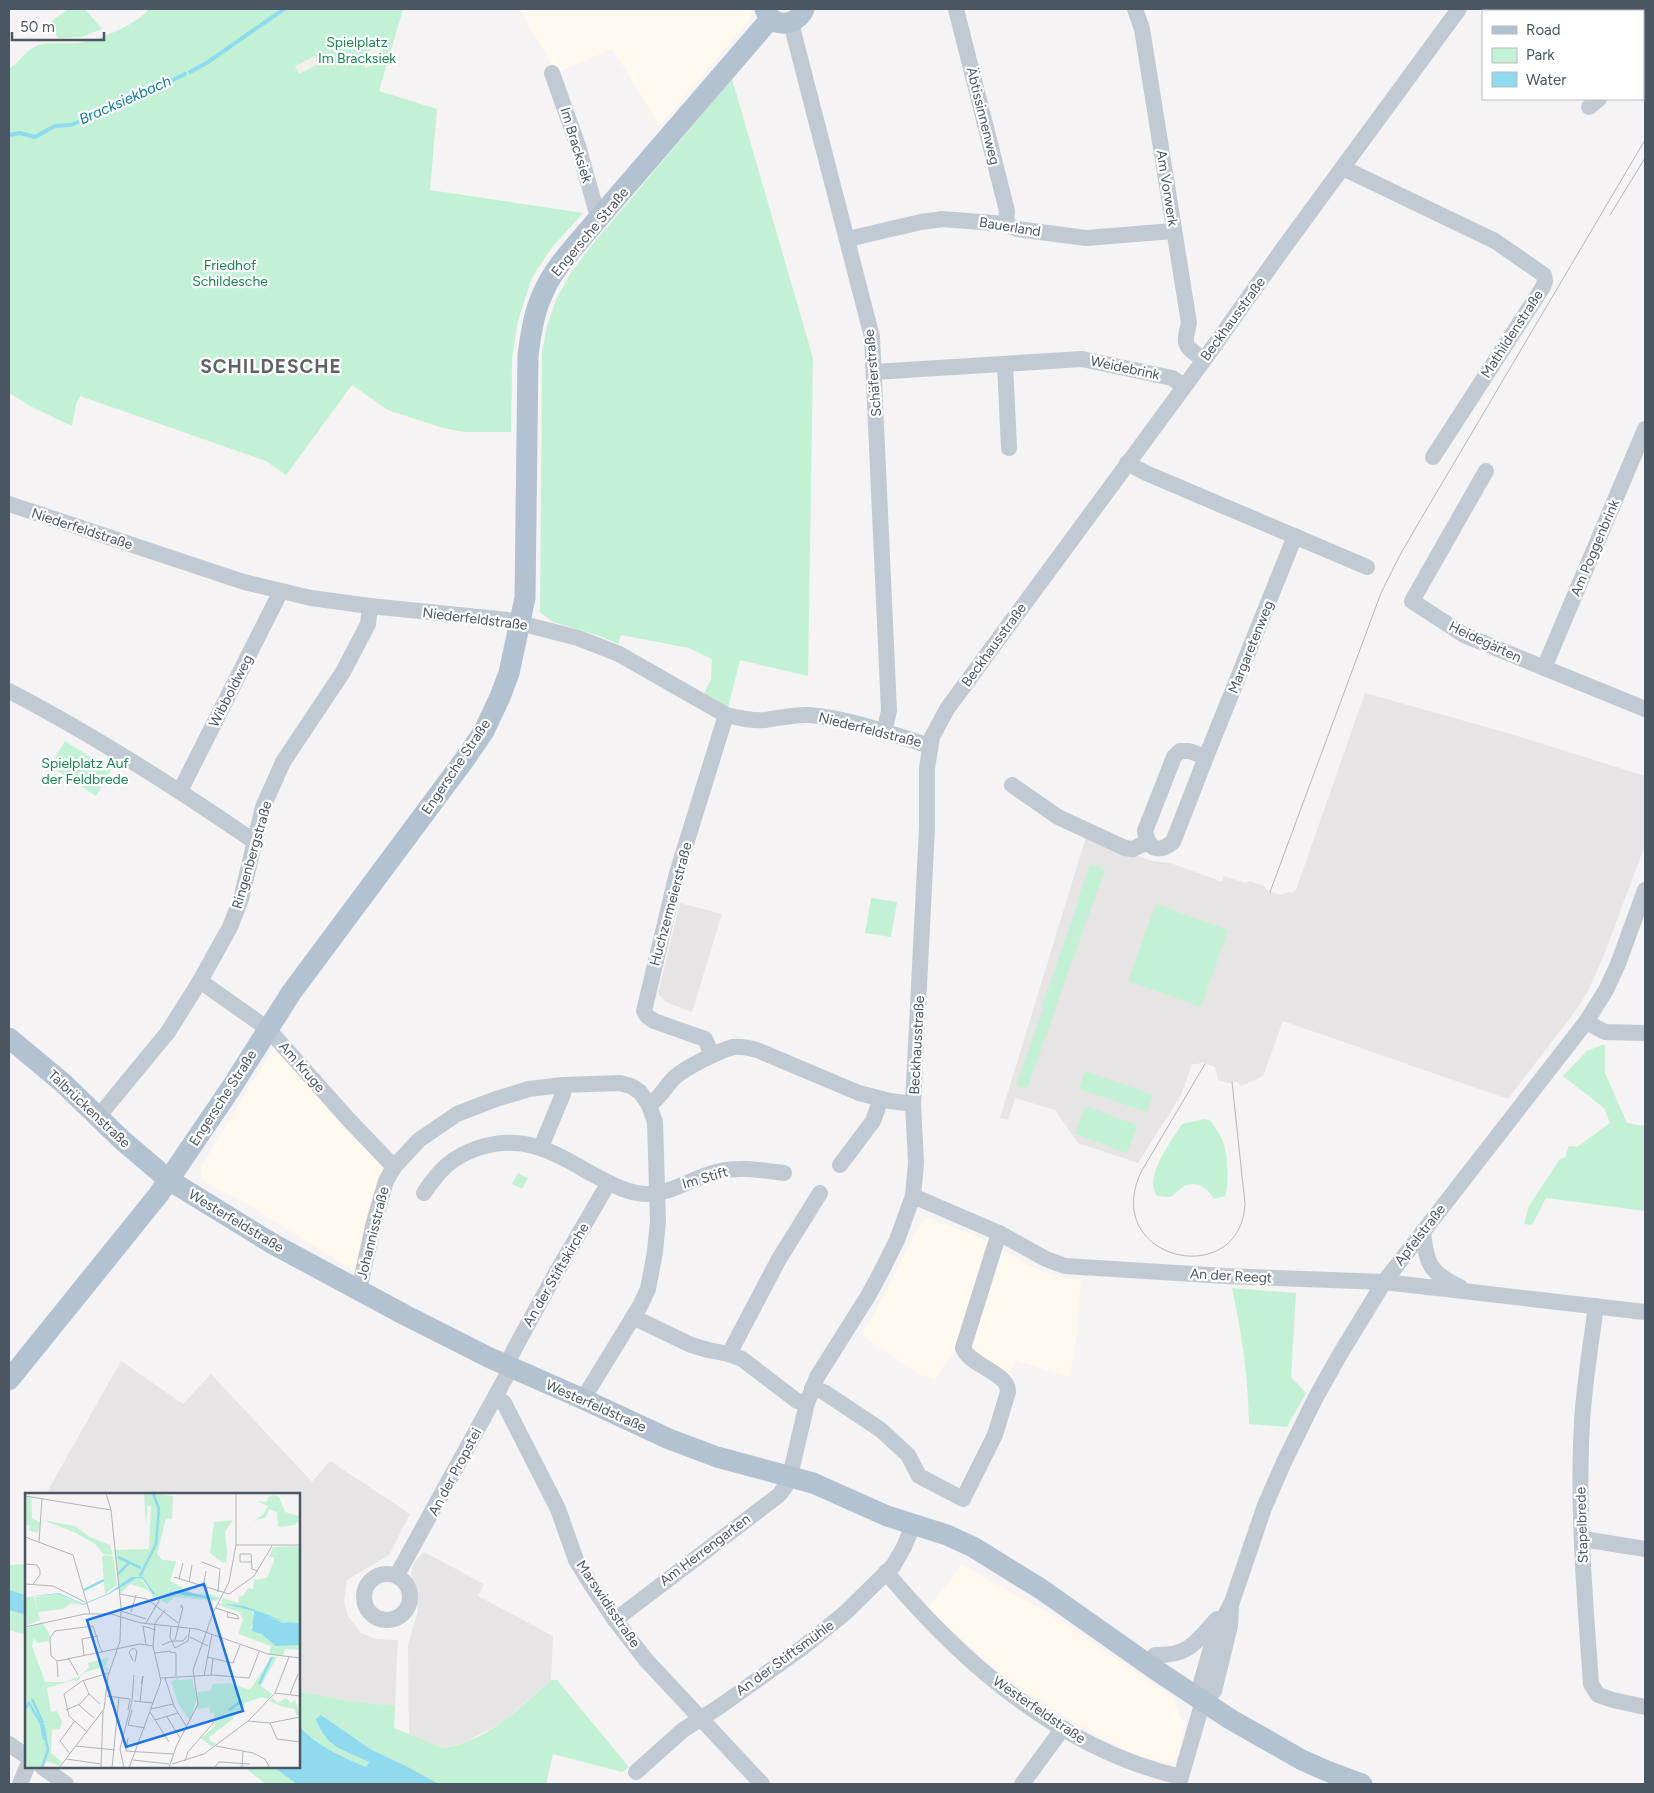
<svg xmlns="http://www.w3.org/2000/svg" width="1654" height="1793" font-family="Figtree,sans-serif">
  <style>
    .commercial { fill: #fdf9ef }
    .education { fill: #e6e4e5 }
    .green { fill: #c3f1d5 }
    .sand { fill: #f5f0e5 }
    .water { fill: #90daee }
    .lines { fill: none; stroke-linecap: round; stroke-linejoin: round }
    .stream { stroke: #90daee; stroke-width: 4 }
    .minor { stroke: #c1cad2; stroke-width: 16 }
    .major { stroke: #b3c2d1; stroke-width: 21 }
    .tram { stroke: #b5b8bd; stroke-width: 1 }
    .labels { text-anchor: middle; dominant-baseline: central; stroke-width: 4.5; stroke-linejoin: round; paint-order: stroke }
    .park-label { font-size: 14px; fill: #17864f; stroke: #fff }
    .street-label { font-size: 14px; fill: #4a5661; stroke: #fff }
    .water-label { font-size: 15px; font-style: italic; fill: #0c7c9b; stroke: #fff }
    .district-label { font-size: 19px; font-weight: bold; letter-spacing: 1px; fill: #5f6368; stroke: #fff }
    .inset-river { fill: none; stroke: #90daee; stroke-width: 2.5 }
    .inset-road { fill: none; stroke: #b1b4b9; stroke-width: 1 }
    .view { fill: #1a73e8; fill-opacity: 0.15; stroke: #1a73e8; stroke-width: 2.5 }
    .inset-edge { fill: none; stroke: #4a5661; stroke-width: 2.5 }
  </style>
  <rect width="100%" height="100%" fill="#f5f3f3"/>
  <g class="commercial">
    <polygon points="520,9 752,9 751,16 747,24 660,126 612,49 556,73"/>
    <polygon points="273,1048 388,1165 357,1273 236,1197 217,1190 208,1184 202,1177 201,1167"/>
    <polygon points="930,1218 987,1241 1030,1266 1047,1273 1062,1278 1081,1279 1076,1339 1070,1377 1015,1360 1008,1378 958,1345 940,1371 936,1380 916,1373 861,1334 873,1316 922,1221"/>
    <polygon points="962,1565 1050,1614 1172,1696 1181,1719 1186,1722 1178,1755 1175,1759 1171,1762 1163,1762 1135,1755 1069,1720 1005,1677 927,1609"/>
  </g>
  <g class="education">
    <polygon points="1365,693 1511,734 1645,776 1645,845 1604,955 1587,993 1576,1010 1508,1099 1283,1021 1263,1076 1241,1086 1237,1082 1227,1083 1218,1080 1215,1067 1202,1062 1198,1064 1192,1064 1181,1095 1138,1163 1078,1143 1055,1110 1015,1098 1008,1120 1000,1118 1086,837 1152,861 1170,863 1179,866 1222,882 1224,876 1245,883 1250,881 1264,886 1267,890 1280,895 1289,892 1292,893 1296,890"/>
    <polygon points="680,903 722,914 692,1012 666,1002 658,993"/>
    <polygon points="121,1361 183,1404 211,1374 312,1482 330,1461 410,1514 389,1555 347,1580 344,1601 348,1616 361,1633 376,1639 398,1640 395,1706 338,1699 299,1691 299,1494 46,1494"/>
    <polygon points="424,1552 484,1584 478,1596 553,1636 551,1680 504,1721 466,1742 444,1748 409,1734 408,1644 418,1611 411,1573 414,1562"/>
  </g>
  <g class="green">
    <polygon points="68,9 85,9 102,29 81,37 58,38 48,24"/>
    <path d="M 149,9 L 403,9 L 379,91 L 437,109 L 430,190 L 583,213 L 554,245 L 540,265 L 531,280 L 518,321 L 512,358 L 511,432 L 464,432 L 443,428 L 388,410 L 352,385 L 286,475 L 266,461 L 80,396 L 76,404 L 72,426 L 32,407 L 9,393 L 9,69 C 20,62 26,49 39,45 C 49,42 66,44 77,43 C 96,42 138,24 149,9 Z"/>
    <polygon points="732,79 813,358 808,676 740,660 728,708 703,695 711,680 712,659 689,648 621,635 618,644 600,636 553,622 540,612 542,353 547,326 556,300 570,274 592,245"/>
    <polygon points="65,741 111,770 96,796 50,766"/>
    <polygon points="1090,864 1105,869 1027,1089 1016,1085 1044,1007 1042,1006 1078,903 1077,902"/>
    <polygon points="871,898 897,902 891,937 865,933"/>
    <polygon points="1156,904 1228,930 1201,1007 1128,981"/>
    <polygon points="1602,1045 1605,1045 1605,1073 1627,1123 1645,1126 1645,1211 1546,1198 1532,1225 1524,1224 1529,1206 1560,1159 1565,1157 1569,1146 1577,1147 1610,1123 1604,1108 1563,1076 1587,1051"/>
    <polygon points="1085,1071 1153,1095 1147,1112 1079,1089"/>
    <polygon points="1085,1106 1137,1125 1127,1153 1075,1134"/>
    <path d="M 1205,1119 L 1211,1121 C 1215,1128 1222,1137 1224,1145 C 1228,1156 1229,1185 1225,1196 L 1214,1199 C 1208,1188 1197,1180 1184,1186 C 1179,1189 1176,1193 1171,1197 L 1157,1196 C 1143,1176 1172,1141 1182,1124 Z"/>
    <polygon points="518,1173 528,1178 522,1189 512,1184"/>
    <path d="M 1232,1288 L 1296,1293 L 1291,1377 L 1306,1393 L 1287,1427 L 1249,1424 C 1248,1375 1242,1335 1232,1288 Z"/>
    <polygon points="26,1564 26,1595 9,1590 9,1565"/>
    <polygon points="9,1610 26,1615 26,1635 9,1630"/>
    <path d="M 551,1680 L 557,1680 L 629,1767 L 622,1772 L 553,1754 L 546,1784 L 443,1784 L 435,1782 L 408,1767 L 372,1750 L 321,1715 L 332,1744 L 369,1761 L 366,1767 C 341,1756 318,1747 299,1726 L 299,1691 L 338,1699 L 395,1706 L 394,1728 L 444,1748 C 488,1741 520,1708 551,1680 Z"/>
    <polygon points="244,1767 273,1767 297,1784 266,1784"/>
  </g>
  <g class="sand">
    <polygon points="382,45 378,63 366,68 361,57 363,54"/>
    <polygon points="315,56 318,64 299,74 295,66"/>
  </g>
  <g class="water">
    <polygon points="9,1590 26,1595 26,1615 9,1610"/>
    <path d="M 321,1715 L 372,1750 L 408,1767 L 435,1782 L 443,1784 L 297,1784 L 273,1767 L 299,1767 L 299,1726 C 318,1747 341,1756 366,1767 L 369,1762 C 343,1749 327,1749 316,1719 Z"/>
  </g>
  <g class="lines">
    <g class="stream">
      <polyline points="190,72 208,62 284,9"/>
      <polyline points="9,135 20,133 35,137 55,126 71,125 143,95 185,74"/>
    </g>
    <g class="minor">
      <polyline points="956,9 1007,211 1006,224"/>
      <path d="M 1135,9 L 1142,29 L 1189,323 C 1183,347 1184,345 1204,360"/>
      <polyline points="791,23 872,337 889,711 884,732"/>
      <polyline points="1643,28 1645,23"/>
      <polyline points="552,73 578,146 596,210 602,215"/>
      <polyline points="1589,107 1599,99"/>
      <polyline points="1343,168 1495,241 1544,275 1545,281 1543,287 1433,457"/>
      <polyline points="848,239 921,222 942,219 1006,224 1017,229 1086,238 1173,231"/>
      <polyline points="1005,364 1009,448"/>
      <polyline points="874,372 1082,359 1172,378 1184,386"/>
      <polyline points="1127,463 1146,473 1367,567"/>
      <polyline points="1486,471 1412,601 1464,635 1645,709"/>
      <path d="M 9,504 L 244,582 L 311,598 L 370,606 L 508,620 L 578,638 L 619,654 L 726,715 C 739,718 752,721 765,720 C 780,718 795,714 810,715 C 848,718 894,735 930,746"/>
      <polyline points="1544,668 1645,429"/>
      <path d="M 9,691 C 94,735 175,787 255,842"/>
      <path d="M 1206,757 L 1173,842 C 1157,854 1149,849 1145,831 L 1174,757 L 1180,751 L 1189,751 L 1206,757 L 1295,536"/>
      <polyline points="1012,785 1058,817 1125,848 1133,849 1147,842"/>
      <polyline points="180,791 281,591"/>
      <polyline points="200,981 268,1029 349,1120 394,1167"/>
      <polyline points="1586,1022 1605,1032 1645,1033"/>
      <polyline points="712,1055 705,1039 654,1021 647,1016 644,1011 677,873 726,715"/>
      <path d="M 649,1105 C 661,1098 666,1085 675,1077 C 685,1068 722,1049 734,1047 C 742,1046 750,1048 757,1050 L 859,1093 L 890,1101 L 913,1104"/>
      <polyline points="98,1117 168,1032 200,981 230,927 241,899 263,807 283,762 343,672 368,624 370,606"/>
      <polyline points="541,1147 563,1094 562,1085"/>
      <polyline points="840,1165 873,1121 881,1099"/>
      <path d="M 424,1193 C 439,1170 452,1157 478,1148 C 524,1133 553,1152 592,1174 C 609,1183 628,1194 648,1194 C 670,1194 695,1177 716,1172 C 739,1166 761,1170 784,1173"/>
      <polyline points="913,1196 999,1233 1046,1259 1065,1266 1225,1276 1384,1282 1645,1312"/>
      <path d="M 1423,1231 C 1426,1264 1430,1273 1460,1287"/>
      <polyline points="359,1290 374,1222 386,1181 394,1167 419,1140 457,1114 496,1099 529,1089 562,1085 620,1083 631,1086 640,1092 649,1105 655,1122 658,1221 655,1252 648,1289 640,1306 583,1399"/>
      <path d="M 1596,1306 C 1591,1344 1584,1384 1582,1423 C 1577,1510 1585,1597 1591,1684 L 1598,1695 L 1613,1700 L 1645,1707"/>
      <polyline points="633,1317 691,1345 708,1350 729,1354 742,1359 797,1401 807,1403"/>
      <polyline points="729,1354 779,1259 820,1193"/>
      <path d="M 812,1388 L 824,1392 L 881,1430 L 908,1455 L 919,1476 L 963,1499 L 995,1435 L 1008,1392 C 1009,1373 970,1366 963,1348 L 999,1233"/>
      <polyline points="496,1396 504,1403 558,1509 576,1560 592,1586 615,1620 646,1660 762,1784"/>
      <polyline points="1583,1539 1645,1549"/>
      <path d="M 886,1572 C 963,1664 1062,1750 1181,1777"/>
      <circle cx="387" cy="1597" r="23"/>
      <polyline points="397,1575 507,1375 510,1358 516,1346 556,1273 608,1184"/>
      <polyline points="615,1620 779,1495 785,1487 790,1476 807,1403 817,1377 868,1296 881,1272 897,1240 913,1196 916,1163 913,1104 927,828 927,768 932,737 947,709 1204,360 1285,246 1459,9"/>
      <path d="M 1155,1655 C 1189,1656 1196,1642 1217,1619"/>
      <polyline points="1203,1701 1214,1691 1230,1626 1231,1608"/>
      <polyline points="9,1744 26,1756"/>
      <polyline points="42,1767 66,1784"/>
      <polyline points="636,1772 683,1730 719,1707 802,1648 845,1613 893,1566 904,1547 913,1525"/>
      <polyline points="20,1784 27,1767"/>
      <polyline points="1022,1784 1063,1728"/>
      <polyline points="1179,1784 1203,1701 1201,1683 1215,1634 1232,1602 1264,1508 1284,1462 1316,1397 1339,1356 1384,1282 1586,1022 1606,990 1618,964 1645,890"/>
    </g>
    <g class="major">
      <path d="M 765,9 C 772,29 796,27 804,9"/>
      <polyline points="9,1038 63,1083 122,1140 169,1180 273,1244 405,1315 490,1358 583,1399 669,1439 717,1457 813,1483 887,1516 947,1535 973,1547 1041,1589 1156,1670 1230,1719 1302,1760 1327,1771 1362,1784"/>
      <path d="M 9,1380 L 159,1194 L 231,1088 L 291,993 L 465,759 L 484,731 L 500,697 L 509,673 L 525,598 L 528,355 C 531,333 534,311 544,291 C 553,270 570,252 585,234 L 771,18"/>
    </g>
    <g class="tram">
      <polyline points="1610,215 1645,158"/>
      <polyline points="1270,892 1381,593 1400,555 1415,529 1645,140"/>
      <path d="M 1205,1064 L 1141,1172 C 1100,1260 1240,1292 1245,1204 L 1232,1082"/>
    </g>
  </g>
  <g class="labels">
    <g class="park-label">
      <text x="357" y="42">Spielplatz<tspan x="357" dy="16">Im Bracksiek</tspan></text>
      <text x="230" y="265">Friedhof<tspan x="230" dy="16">Schildesche</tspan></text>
      <text x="85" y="763">Spielplatz Auf<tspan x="85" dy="16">der Feldbrede</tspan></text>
    </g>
    <g class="street-label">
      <text transform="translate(983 116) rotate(76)">Äbtissinnenweg</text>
      <text transform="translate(576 145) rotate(73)">Im Bracksiek</text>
      <text transform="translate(1167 188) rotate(81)">Am Vorwerk</text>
      <text transform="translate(1010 227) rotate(9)">Bauerland</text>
      <text transform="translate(590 232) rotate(-50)">Engersche Straße</text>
      <text transform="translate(1233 319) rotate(-54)">Beckhausstraße</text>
      <text transform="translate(1512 334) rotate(-57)">Mathildenstraße</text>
      <text transform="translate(1125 368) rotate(12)">Weidebrink</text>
      <text transform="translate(873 373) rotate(-95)">Schäferstraße</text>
      <text transform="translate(82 529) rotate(18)">Niederfeldstraße</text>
      <text transform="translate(1595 548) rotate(-67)">Am Poggenbrink</text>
      <text transform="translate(475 619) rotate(7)">Niederfeldstraße</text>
      <text transform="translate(1485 642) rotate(25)">Heidegärten</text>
      <text transform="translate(994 645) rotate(-54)">Beckhausstraße</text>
      <text transform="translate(1251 647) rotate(-68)">Margaretenweg</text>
      <text transform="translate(231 691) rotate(-63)">Wibboldweg</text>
      <text transform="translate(870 730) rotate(14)">Niederfeldstraße</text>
      <text transform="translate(456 767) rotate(-56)">Engersche Straße</text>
      <text transform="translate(252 855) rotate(-74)">Ringenbergstraße</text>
      <text transform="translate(671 904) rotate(-75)">Huchzermeierstraße</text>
      <text transform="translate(917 1045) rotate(-87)">Beckhausstraße</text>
      <text transform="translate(302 1067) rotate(49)">Am Kruge</text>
      <text transform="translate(223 1098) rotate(-57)">Engersche Straße</text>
      <text transform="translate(89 1109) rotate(43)">Talbrückenstraße</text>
      <text transform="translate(705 1178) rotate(-16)">Im Stift</text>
      <text transform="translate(236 1221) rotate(31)">Westerfeldstraße</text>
      <text transform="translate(373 1233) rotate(-76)">Johannisstraße</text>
      <text transform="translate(1420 1235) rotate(-52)">Apfelstraße</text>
      <text transform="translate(556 1275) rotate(-60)">An der Stiftskirche</text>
      <text transform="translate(1231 1276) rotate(3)">An der Reegt</text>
      <text transform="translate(596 1406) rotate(24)">Westerfeldstraße</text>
      <text transform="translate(455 1472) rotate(-62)">An der Propstei</text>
      <text transform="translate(1582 1525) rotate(-92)">Stapelbrede</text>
      <text transform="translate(705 1550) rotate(-37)">Am Herrengarten</text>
      <text transform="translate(608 1604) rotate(56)">Marswidisstraße</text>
      <text transform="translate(785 1658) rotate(-36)">An der Stiftsmühle</text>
      <text transform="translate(1039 1710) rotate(34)">Westerfeldstraße</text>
    </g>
    <g class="water-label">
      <text transform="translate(125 100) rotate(-24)">Bracksiekbach</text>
    </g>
    <g class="district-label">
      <text x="271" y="366">SCHILDESCHE</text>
    </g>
  </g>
  <g transform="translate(25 1493)">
    <rect width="275" height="275" fill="#f5f3f3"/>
    <path d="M 119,0 L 148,3 L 147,26 L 141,25 L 132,61 L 138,67 L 151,68 L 145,88 L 168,100 L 188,102 L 195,105 L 194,107 L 153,97 L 131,102 L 115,84 L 106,84 L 94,94 L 89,57 L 124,56 L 126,13 L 123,13 L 121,32 ZM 249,2 L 254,4 L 260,19 L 274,23 L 275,33 L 272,29 L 270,32 L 253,34 L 252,19 L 244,16 L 241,24 L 228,28 L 238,22 L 243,13 L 232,8 L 242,9 L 243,4 ZM 0,4 L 6,5 L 7,25 L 16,30 L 12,40 L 3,37 L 5,33 L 0,31 ZM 17,27 L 50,33 L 63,43 L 85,52 L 88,62 L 78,61 L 70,51 L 49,39 ZM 208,27 L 200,39 L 202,59 L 201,70 L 197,69 L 185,60 L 189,29 ZM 275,53 L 275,130 L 258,130 L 230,119 L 227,119 L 230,128 L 226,135 L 252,152 L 275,152 L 275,157 L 260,156 L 258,163 L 244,161 L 246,153 L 213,141 L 218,126 L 214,119 L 193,112 L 195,110 L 234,119 L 196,109 L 198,105 L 213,110 L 214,103 L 218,103 L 223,95 L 228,96 L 229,87 L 226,87 L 242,85 L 249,68 L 249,64 L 244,64 L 248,54 ZM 81,62 L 88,63 L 92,92 L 80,101 L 77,63 ZM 115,85 L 128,102 L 146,100 L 187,105 L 193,108 L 149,104 L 142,111 L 136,107 L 141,103 L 131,106 L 123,97 L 105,91 L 95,101 L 94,96 L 106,86 ZM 34,101 L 56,112 L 46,110 L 38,116 L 13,119 L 10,104 ZM 0,104 L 9,104 L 15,127 L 0,133 ZM 17,129 L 25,142 L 24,148 L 12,150 L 9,145 L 7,153 L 20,189 L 40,189 L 55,183 L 64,174 L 63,170 L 84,164 L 80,174 L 84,176 L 82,179 L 79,174 L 74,175 L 58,180 L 52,189 L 49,187 L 22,195 L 26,219 L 32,218 L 37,229 L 35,236 L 27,237 L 26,260 L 37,269 L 34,273 L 21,268 L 18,275 L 0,275 L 0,136 ZM 247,163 L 252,164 L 236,193 L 247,201 L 243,206 L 237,204 L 220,210 L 213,220 L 210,218 L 208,226 L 184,244 L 185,248 L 192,251 L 187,254 L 176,245 L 190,233 L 189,220 L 185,220 L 184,214 L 172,216 L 173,199 L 185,198 L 188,191 L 204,190 L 225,197 ZM 151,184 L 154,187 L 167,186 L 172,205 L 165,228 L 153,210 L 146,188 L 151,187 ZM 247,205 L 253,210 L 261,205 L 266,210 L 270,207 L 275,222 L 271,222 L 270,216 L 255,213 L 245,208 Z" fill="#c3f1d5"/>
    <path d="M 106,84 L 118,84 L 131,102 L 155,97 L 194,107 L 146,100 L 128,102 L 118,86 L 112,85 L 84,101 L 58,112 L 34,101 L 0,104 L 34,100 L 58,111 L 84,100 ZM 195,110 L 219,113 L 241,121 L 260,129 L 275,129 L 262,130 L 243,123 L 258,130 L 275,130 L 275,152 L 251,153 L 236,141 L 227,138 L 229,118 Z" fill="#90daee"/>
    <path class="inset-river" d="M 93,64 L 116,75M 93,81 L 104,70M 115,83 L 131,51 L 134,16 L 128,0M 59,97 L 79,87M 234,191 L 247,164M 7,206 L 18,230M 0,216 L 4,210 L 16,231M 204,217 L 217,208M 16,231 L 19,247M 17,275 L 23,257 L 18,231"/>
    <path class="inset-road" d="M 0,3 L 86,17M 0,44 L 48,62 L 65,121M 14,49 L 17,5M 211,52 L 275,52M 177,69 L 195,76 L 193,99M 227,69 L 215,69 L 215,61 L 226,61 L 227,76 L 233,78M 0,71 L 12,72 L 15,77 L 15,82 L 8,91M 149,84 L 204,101 L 229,83 L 247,53M 154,86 L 158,70M 164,89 L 167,72M 0,91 L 28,93 L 60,109M 178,94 L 181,78M 94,101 L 122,106 L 153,130M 191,115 L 212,122 L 214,126 L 202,124 L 203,119M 96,118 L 121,126M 106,119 L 111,102M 121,130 L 135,106M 0,134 L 60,121 L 86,121 L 116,130 L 172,136 L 243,161 L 275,165M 146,134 L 145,144 L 150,155 L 163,148 L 165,135M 165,144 L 183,153M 150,147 L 158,114 L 156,112 L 156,115M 121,152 L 118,133 L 131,137M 137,152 L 147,148 L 158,148 L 162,143M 145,159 L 151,160 L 151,183M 130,160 L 146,158M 59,163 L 57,146 L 73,143M 182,164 L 208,170 L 215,152M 42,166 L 115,151 L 128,153M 44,166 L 32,168 L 26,163 L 25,145 L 30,138 L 68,133 L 77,160M 44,166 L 53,182M 32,168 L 33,184M 108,168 L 104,159 L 108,155 L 112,158 L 110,169M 186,182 L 188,166M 179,183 L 187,141M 136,185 L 188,182 L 224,185 L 234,159M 140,185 L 149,213 L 161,233M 58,187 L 64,201 L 75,211M 250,200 L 275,203M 265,201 L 273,181M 82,203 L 105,206 L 103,217M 109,208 L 128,210M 115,208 L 118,183 L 116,191M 54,212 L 69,225M 126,216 L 148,211M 41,217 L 55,211 L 64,201M 107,217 L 103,232 L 120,235M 125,219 L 144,249M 142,224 L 155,245M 130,227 L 153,220M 223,228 L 245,230 L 275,224M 245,230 L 252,246 L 275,249M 62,239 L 44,223 L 39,201 L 57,188 L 84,180M 103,245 L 101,258 L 148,261M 51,253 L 90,257M 191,253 L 228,260 L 240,266 L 245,275M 45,261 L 35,248 L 49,229M 41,266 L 76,271M 108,267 L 144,271M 160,268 L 163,259 L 189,229M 147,271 L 179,261 L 223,228 L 250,200 L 264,164M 34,275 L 79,216 L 83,183 L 95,148 L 96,114 L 86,17 L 81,0M 76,275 L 78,218M 87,275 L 94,204M 99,275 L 95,256 L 107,208 L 109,182M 104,275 L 136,188 L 128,153 L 130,130 L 140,117M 144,275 L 151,254 L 173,211 L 168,177 L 188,120 L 204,89 L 211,52 L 211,0M 189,275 L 194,269 L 225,271M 217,275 L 218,258"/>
    <path class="view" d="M 179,91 L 218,218 L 101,254 L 62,127 Z"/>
    <rect width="275" height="275" class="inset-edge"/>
  </g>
  <rect width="1654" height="1793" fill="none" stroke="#4a5661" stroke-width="20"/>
  <rect x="1482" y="10" width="162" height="90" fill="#ffffff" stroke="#b7bbc0"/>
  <rect x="1492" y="26" width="25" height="8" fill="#b3c2d1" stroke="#b7bbc0"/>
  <text x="1526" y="35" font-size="15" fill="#4a5661">Road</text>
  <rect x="1492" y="48" width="25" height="15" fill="#c3f1d5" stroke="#b7bbc0"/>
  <text x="1526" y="60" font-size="15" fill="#4a5661">Park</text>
  <rect x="1492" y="72" width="25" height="15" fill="#90daee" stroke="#b7bbc0"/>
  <text x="1526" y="85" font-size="15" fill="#4a5661">Water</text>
  <path d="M12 32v8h92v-8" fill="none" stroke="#4a5661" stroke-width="2.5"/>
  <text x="20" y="32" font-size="15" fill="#4a5661" stroke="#ffffff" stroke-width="4" paint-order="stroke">50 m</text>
</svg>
